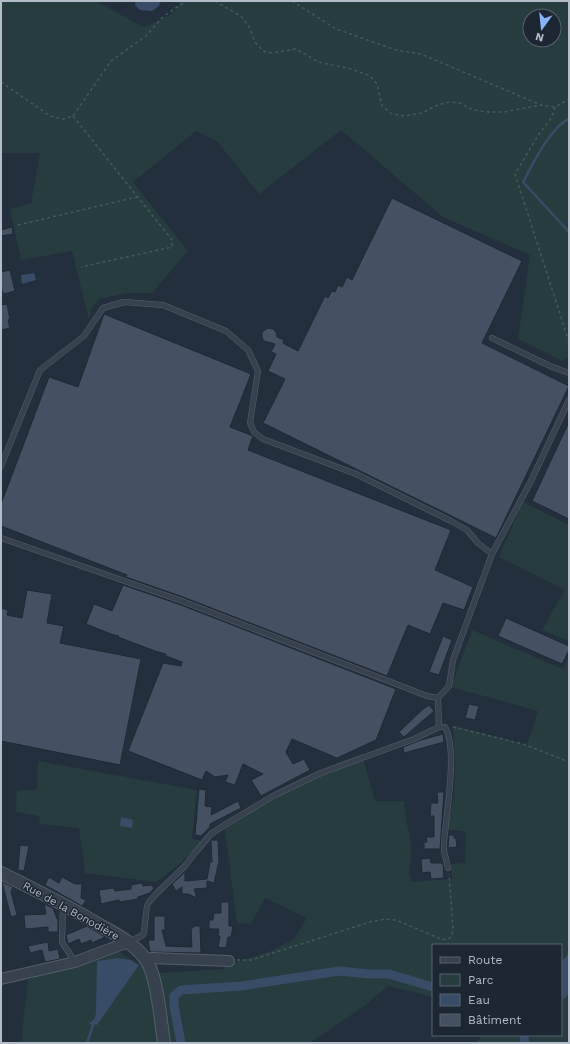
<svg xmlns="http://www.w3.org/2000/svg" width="570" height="1044" font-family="'Work Sans',sans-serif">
	<rect width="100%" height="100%" fill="#242f3e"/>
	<path fill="#263c3f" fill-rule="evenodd" d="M1 1H95L144 27 170 15 180 4 174 1H569V356L562 361 518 339 530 255 443 217 341 130 259 194 217 141 196 131 133 182 188 251 152 293H127L99 299 91 310 89 320 72 251 21 260 10 209 31 203 40 153H2L1 145ZM530 16H554V40H530Z
		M523 502 569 525V641L542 630 565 590 499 557Z
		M472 630 563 669 569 658V953L561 962V945H433V997L388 986 364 1006 310 1043H21L28 980 118 951 139 965 160 973 223 969 227 965 271 951 294 939 307 918 265 898 251 924 237 923 225 831 221 823C265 796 312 770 362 754L375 801H404L406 821 410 835 411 854 409 872 412 882 452 879 451 864 465 863 466 832 447 829 454 797 455 762 453 725 527 745 538 711 451 687Z
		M38 761 197 790 192 839 202 841 181 863 156 882 85 873 79 828 40 824 39 816 16 812 17 791 37 789Z
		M569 994V1043H476L482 1035H561V1002Z"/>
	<path fill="#394c67" d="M136 1H160L159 6 152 11 140 10 135 5Z
		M34 273 36 280 22 284 21 275Z
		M121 817 133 820 132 828 120 826Z
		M569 953V994L561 1002V962Z
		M118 958 131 960 139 965 97 1025 89 1024 95 1018 96 1012 97 961Z"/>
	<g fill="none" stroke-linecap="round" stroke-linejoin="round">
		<path stroke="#394c67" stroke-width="2.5" d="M569 118C565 122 560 124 557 128 542 144 533 164 523 182L569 232
			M87 1043 94 1022"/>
		<path stroke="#394c67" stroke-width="9" d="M524 1035 525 1043
			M181 1043 174 1006V996L181 990 241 986 339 971 369 974H389L433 987"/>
	</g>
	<path fill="#455162" stroke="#1f2835" d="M392 198 522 261 482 343 569 386 496 538 263 423 285 379 268 371 276 354 271 352 275 344 264 341 262 338V332L268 328 273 329 276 332 277 337 284 340 283 343 298 351 325 296 328 298 332 291 335 292 338 285 342 287 347 277 352 280Z
		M12 227 13 234 1 236V230Z
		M10 270 15 291 3 294 1 286V272Z
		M7 304 10 319 8 320 10 328 1 330V305Z
		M104 314 251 374 230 427 253 436 248 450 451 530 435 570 473 587 464 610 443 603 430 634 408 625 387 676 183 597 126 577 127 575 1 526V504L49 377 78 387Z
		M569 422V519L532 501Z
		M123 585 181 605 396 689 376 740 337 758 292 739 286 752 293 764 304 759 310 770 261 796 251 780 263 774 243 764 235 785 225 782 228 775 215 777 206 771 202 780 128 751 163 663 181 666 182 662 166 656V654L155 651 118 637 119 636 111 634 86 624 94 604 112 611Z
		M27 590 52 594 47 623 64 626 60 643 141 659 120 765 1 741V608L8 610 7 615 22 618Z
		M506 618 569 646V650L562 664 498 636Z
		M443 636 452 640 439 675 429 672Z
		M469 704 479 706 475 720 465 718Z
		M429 705 434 711 404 737 399 732 422 710Z
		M443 734 444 742 404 753 403 747 421 740Z
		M199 789 206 790 205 806 212 807 211 815 238 801 241 808 210 824V827L201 836 195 835Z
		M437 792H444L440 849H424V842H427L426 837H434V816H430L431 803H438Z
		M449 835H454V838H456L457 847 448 848Z
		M211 840H218L219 861 214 883 207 881V888L194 889 197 898 188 894H182V887L176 891 172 884 185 872V881L207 879 210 862H212Z
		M20 845 29 846 24 871 18 870Z
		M430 858 431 863H443L444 878 431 879 430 872 422 873 421 859Z
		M49 877 59 883 62 877 75 884H82L81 898 86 900 82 906 45 885Z
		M2 882 13 887 11 892 17 915 11 917Z
		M142 883 143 886 151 885 154 888 150 893 138 897V899L120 902 119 900 101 904 99 890 114 888 115 891 131 889V885Z
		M221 902H229V926H233L231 937H228L226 948 218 947 220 936H218L219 929H209V920H213L214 913H221Z
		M44 904 53 908 57 919H58V932H48V927L26 929 25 927 24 915 46 914Z
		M154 916H165V930H162L166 946 192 947 191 928H193V926H200L201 953 150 952 148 940H154Z
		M87 926 105 937 92 943 91 940 81 944 79 939 68 944 66 935Z
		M48 942 49 951 58 949 60 959 45 962 42 950 30 953 28 946Z"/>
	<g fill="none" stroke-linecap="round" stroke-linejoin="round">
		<defs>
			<path id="service" d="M492 338 550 366 569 373
				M1 466 40 370 84 336 103 308 124 302 163 305 226 331 248 350 258 371 250 423 254 432 263 439 356 474 451 521 467 530 478 543 492 554
				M1 538 182 601 427 696 438 698
				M439 727 438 698 449 686 453 660 492 554 530 483 569 400
				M63 905 62 942 75 962
				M129 942 143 935 144 932 147 906 149 902 156 894 185 866 194 854 211 834 223 826 273 796 321 773 414 739 439 727H445C458 749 446 815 444 843V851L448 868"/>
			<path id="minor" d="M146 960 152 958 229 961
				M1 979 75 962 128 942"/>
			<path id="tertiary" d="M1 873C36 890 70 907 103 927 118 935 136 945 146 960 157 975 161 1023 164 1043"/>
		</defs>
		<use href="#service" stroke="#565f6c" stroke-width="6"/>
		<use href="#minor" stroke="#565f6c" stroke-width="12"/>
		<use href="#tertiary" stroke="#565f6c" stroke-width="14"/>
		<path stroke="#44595c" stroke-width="1.5" stroke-dasharray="3 3" stroke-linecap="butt" d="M215 1 242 17 249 27 255 42 263 51 272 53 295 49 307 55 318 62 351 69 370 76 377 84 382 106 392 114 404 116 422 113 435 106 449 102 460 103 473 110 489 112H504L541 105
			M292 1 336 29 396 50 421 54 541 105 555 107 569 99
			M1 82 50 116 63 119 73 116 111 61 146 36 164 16 186 1
			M555 107 552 117 539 134 515 174 569 342
			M73 116 172 240V247L81 267
			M18 225 137 197
			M453 727 523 744 569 762
			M237 960H251L370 922 385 919 396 920 441 939 447 940 451 937 453 930 449 874"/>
		<use href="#service" stroke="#38414e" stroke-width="5"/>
		<use href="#minor" stroke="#38414e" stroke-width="10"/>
		<use href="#tertiary" stroke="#38414e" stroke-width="12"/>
	</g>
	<g text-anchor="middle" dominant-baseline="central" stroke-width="3" stroke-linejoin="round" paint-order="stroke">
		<g font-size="11" fill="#b4bcc9" stroke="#1d2633">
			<text transform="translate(71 911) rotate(29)">Rue de la Bonodière</text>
		</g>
	</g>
	<rect width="570" height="1044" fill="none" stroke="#b4bcc9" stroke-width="4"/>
	<rect x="432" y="944" width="130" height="92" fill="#1d2633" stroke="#59626f"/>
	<rect x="440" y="957" width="20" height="6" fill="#38414e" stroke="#59626f"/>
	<text x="468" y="964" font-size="12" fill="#b4bcc9">Route</text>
	<rect x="440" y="974" width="20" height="12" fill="#263c3f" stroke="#59626f"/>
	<text x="468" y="984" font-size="12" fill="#b4bcc9">Parc</text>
	<rect x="440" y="994" width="20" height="12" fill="#394c67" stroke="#59626f"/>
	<text x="468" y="1004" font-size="12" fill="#b4bcc9">Eau</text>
	<rect x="440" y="1014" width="20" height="12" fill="#455162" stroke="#59626f"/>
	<text x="468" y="1024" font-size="12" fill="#b4bcc9">Bâtiment</text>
	<g transform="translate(542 28) rotate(195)"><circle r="19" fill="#1d2633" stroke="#59626f"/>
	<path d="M0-3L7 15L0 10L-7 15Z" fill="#8ab4f8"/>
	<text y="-6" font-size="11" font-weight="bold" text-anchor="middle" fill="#b4bcc9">N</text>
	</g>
</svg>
